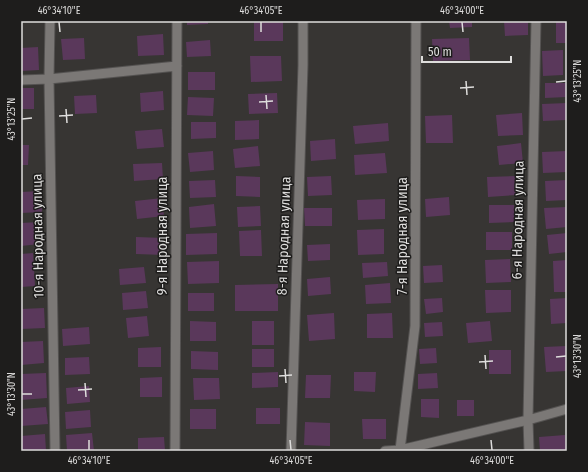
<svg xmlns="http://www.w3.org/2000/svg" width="588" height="472" font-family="'Fira Sans Condensed',sans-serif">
	<rect width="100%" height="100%" fill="#373533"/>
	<path fill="#5a385b" d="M187 21H208V24L187 25Z
		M254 21H283V41H254Z
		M449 21H472V27L450 28Z
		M504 21H528V35L505 36Z
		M556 21H567V43H556Z
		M163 34 164 55 138 56 137 36Z
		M84 38 85 59 63 60 61 39Z
		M469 38 470 60 433 61 432 39Z
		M210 40 211 56 187 57 186 42Z
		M38 47 39 70 21 71V48Z
		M563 50V75L543 76 542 51Z
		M250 56H281L282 81 251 82Z
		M188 72H215V90H188Z
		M545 83H567V97L545 98Z
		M21 88H34V109H21Z
		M163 91 164 110 141 112 140 93Z
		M277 93 278 113 249 114 248 94Z
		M96 95 97 113 75 114 74 96Z
		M188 97 214 98 213 116 187 115Z
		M567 103V120L543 121 542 104Z
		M522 113 523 135 498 136 496 115Z
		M452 115 453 143H426L425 116Z
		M259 120V139L235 140V121Z
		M191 122H216V138L191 139Z
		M388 123 389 141 355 144 353 126Z
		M162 129 164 147 137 149 135 131Z
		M335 139 336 159 311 161 310 141Z
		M521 143 523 163 499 165 497 146Z
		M21 145H29L28 165H21Z
		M258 146 260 166 235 168 233 149Z
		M213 151 214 170 190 172 188 153Z
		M567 151V172L543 173 542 152Z
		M385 153 387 173 355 175 354 155Z
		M162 163 163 179 134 181 133 164Z
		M236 176 260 177V197L236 196Z
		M331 176 332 195 308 196 307 177Z
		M515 176 516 195 488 197 487 177Z
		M215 180 216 197 190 198 189 181Z
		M567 180V200L546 201 545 181Z
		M41 191 42 212 21 213V192Z
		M449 197 450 215 426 217 425 199Z
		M162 198 164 216 137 219 135 201Z
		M385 199V219L358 220 357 200Z
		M214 204 216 226 190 228 189 207Z
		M489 205H514V222L489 223Z
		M260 206 261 226 238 227 237 207Z
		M567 207V227L546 229 544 208Z
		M304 208H332V226H305Z
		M39 222 40 244 21 246V223Z
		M384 229V254L358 255 357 230Z
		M261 230 262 256H240L239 231Z
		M486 232H512V250H486Z
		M217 233V254L186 255V234Z
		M567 233V252L549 254 547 235Z
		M136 237 164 238V255L136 254Z
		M330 244V260L308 261 307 245Z
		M33 253 35 286 21 287V254Z
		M510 259 511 282 486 283 485 260Z
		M567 260V292H554L553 261Z
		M219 261V283L188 284 187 262Z
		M387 262 388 276 363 278 362 263Z
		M442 265 443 282 424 283 423 266Z
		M144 267 146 283 120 285 119 269Z
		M330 277 331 294 308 296 307 279Z
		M390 283 391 303 366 304 365 285Z
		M278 284V311H235V285Z
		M485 290H511V312L486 313Z
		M146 291 148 308 123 310 122 293Z
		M188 293H214V311H188Z
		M442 298 443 312 426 314 424 299Z
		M567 298V323L551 324 550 299Z
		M44 308 45 328 21 329V309Z
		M334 313 335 339 309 341 307 315Z
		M392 313 393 338H367V314Z
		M147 316 149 336 128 338 126 318Z
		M190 321 216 322V341H190Z
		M252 321H274V345H252Z
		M490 321 492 341 468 343 466 323Z
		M442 322 443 336 425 337 424 323Z
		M89 327 90 344 63 346 62 329Z
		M43 341 44 363 21 365V342Z
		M566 346 567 371 546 372 544 347Z
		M161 347V367H138V348Z
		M436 348 437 363 420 364 419 349Z
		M252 349H274V367H252Z
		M489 350H511V374H489Z
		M191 351 218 352V370L191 369Z
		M89 357 90 374 65 375V358Z
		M278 372V387L252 388V373Z
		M354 372H376L375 392 354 391Z
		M46 373 47 398 21 400V374Z
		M437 373 438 388 418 389V374Z
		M306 375H331L330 398H305Z
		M162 377V397H140V378Z
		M193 378H219L220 399 194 400Z
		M89 386 90 402 67 404 66 388Z
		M421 399H439V418L421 417Z
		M457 400H474V416H457Z
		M46 407 48 424 21 426V409Z
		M256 408H280V424H256Z
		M190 409H216V429H190Z
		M90 410 91 427 66 429 65 412Z
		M362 419H386V439H363Z
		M305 422 330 423V446L304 445Z
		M92 433 94 451H67L66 435Z
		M45 434 46 451H21V436Z
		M565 435 566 451H540L539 437Z
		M164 437 165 451H138V438Z"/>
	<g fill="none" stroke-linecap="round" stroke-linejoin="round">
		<defs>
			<path id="minor" d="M50 21 49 79 55 451
				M21 80 49 79 177 66
				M175 451 177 21
				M291 451 303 65V21
				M385 451 400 450 528 420 567 409
				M401 451 400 450 415 326 416 21
				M529 451 528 420 536 21"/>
		</defs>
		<use href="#minor" stroke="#545251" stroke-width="11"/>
		<use href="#minor" stroke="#7b7876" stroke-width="9"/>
	</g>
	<path fill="none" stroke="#dedddc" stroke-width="1.5" d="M59 22 60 32M261 22V32M462 22 463 32M466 81 467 95M556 82 566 81M460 88 474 87M266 95 267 109M259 102 273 101M66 109 67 123M59 116 73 115M22 119 32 118M485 355 486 369M556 357 566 356M479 362 493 361M285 369 286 383M279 376 292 375M85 383 86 397M78 390 92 389M22 394H32M89 440V450M290 440 291 450M491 440 492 450"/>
	<g text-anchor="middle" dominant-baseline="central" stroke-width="3" stroke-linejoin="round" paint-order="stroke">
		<g font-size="14" fill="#dedddc" stroke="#1e1d1c">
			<text transform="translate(518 220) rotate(-89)">6-я Народная улица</text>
			<text transform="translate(38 236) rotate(-91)">10-я Народная улица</text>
			<text transform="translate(162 236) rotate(-90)">9-я Народная улица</text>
			<text transform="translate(284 236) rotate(-88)">8-я Народная улица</text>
			<text transform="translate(402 236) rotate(-90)">7-я Народная улица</text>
		</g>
	</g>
	<rect width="588" height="472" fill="none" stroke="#1e1d1c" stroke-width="44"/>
	<path d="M422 56v6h89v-6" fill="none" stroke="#dedddc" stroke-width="2"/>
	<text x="428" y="56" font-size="12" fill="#dedddc" stroke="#1e1d1c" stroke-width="3" paint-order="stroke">50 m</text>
	<rect x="22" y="22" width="544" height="428" fill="none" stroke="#dedddc" stroke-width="1.5"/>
	<g font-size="10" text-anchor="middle" fill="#dedddc">
		<text x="59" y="14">46°34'10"E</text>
		<text x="261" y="14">46°34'05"E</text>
		<text x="462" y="14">46°34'00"E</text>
		<text transform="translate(577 81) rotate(-90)" y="4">43°13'25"N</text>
		<text transform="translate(11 119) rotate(-90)" y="4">43°13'25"N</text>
		<text transform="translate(577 356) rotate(-90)" y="4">43°13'30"N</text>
		<text transform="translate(11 394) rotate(-90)" y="4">43°13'30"N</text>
		<text x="89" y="464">46°34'10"E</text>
		<text x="291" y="464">46°34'05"E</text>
		<text x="492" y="464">46°34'00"E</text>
	</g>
</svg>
